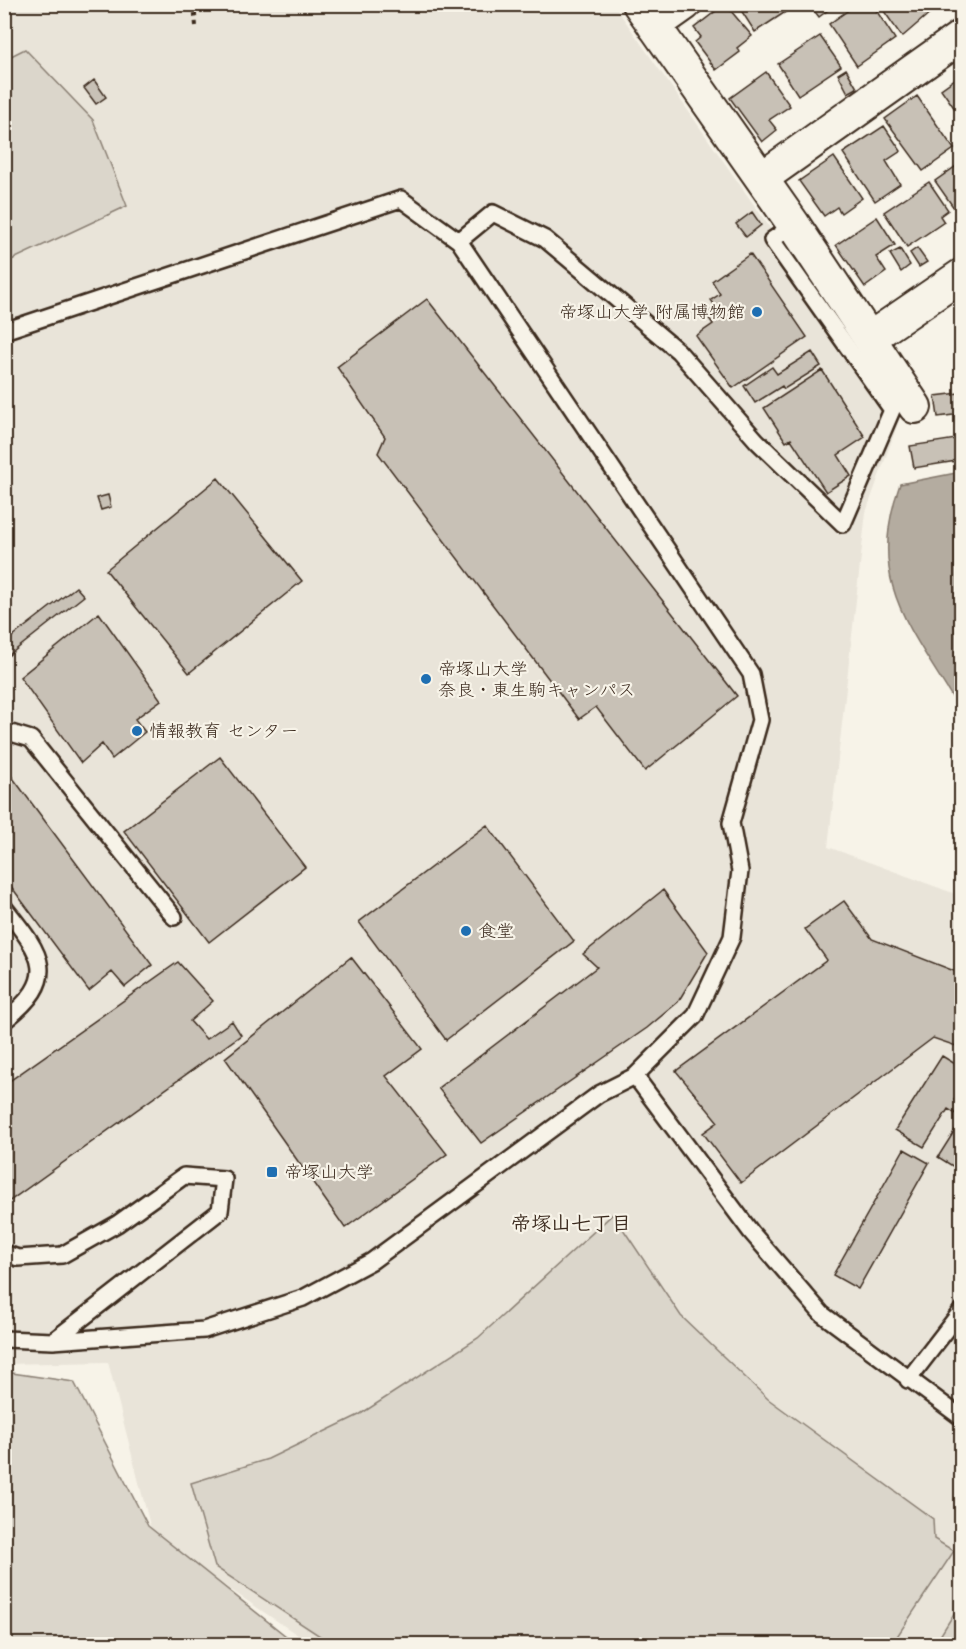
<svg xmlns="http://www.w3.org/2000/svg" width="966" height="1649" font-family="'Comic Neue','Klee One',sans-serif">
	<rect width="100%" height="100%" fill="#f7f3e8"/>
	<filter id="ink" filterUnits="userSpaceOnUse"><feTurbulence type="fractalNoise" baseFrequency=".0167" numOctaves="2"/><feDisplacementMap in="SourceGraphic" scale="12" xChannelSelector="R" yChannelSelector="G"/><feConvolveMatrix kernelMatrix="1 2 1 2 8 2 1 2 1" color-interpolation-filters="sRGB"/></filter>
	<g filter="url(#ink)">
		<path fill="#e9e4d9" d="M4 5H614L901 415 866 512 828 847 961 896V1644H311L153 1537 108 1362 5 1364Z"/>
		<path fill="#dbd6cb" stroke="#8b8074" stroke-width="1.5" d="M25 49 93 120 127 206 5 263V59Z
			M613 1214 681 1316 768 1399 933 1519 934 1539 954 1551 892 1644H332L215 1567 191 1483 268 1459 359 1415 478 1338Z
			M5 1372 74 1382 148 1526 296 1644H5Z
			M955 1612H961V1644H935Z"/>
		<path fill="#b4aca0" stroke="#84786c" stroke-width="1.5" d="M961 472H962L961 708 954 700C907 623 866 578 900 484Z"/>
		<path fill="#c8c1b6" stroke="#3b2a1e" stroke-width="1.5" d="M725 4 752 36 737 48 740 52 716 70 695 42 701 37 694 28Z
			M737 4H782L787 11 755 32Z
			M809 4H836L819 17Z
			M857 4H872L895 39 857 66 829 24Z
			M879 4H925L931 12 902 37Z
			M950 4H962V10L956 14Z
			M820 36 841 66 798 95 778 64Z
			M846 69 857 88 848 93 838 74Z
			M766 72 790 106 769 120 777 130 762 142 730 98Z
			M962 74V119L941 89Z
			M94 80 106 97 96 104 84 88Z
			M917 96 954 149 923 171 885 119Z
			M884 126 901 151 886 161 900 184 875 201 843 153Z
			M834 157 862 198 841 213 837 207 824 216 799 181Z
			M962 162V218H961L935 181Z
			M929 182 948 210 940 216 944 222 907 247 884 212Z
			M752 212 761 225 746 237 736 224Z
			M877 217 895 245 876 257 886 272 865 287 836 245Z
			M917 248 927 262 919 267 910 253Z
			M900 249 910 265 901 272 890 254Z
			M750 254 807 337 733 388 696 336 713 324 706 314 716 307 711 300 720 294 712 281Z
			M427 299 737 696 645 771 596 707 579 719 378 453 385 437 337 367Z
			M812 352 821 366 784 389 782 386 755 403 744 386 772 367 777 374Z
			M822 370 865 437 838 455 851 476 826 492 791 439 786 442 764 408Z
			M959 393 961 414 938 417 935 396Z
			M962 438V460L914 468 910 446Z
			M218 478 302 581 189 673 106 570Z
			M108 495 111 507 101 510 97 498Z
			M76 587 84 596 4 659V643Z
			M99 613 161 700 135 719 145 732 112 759 102 744 81 763 20 677Z
			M220 757 305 867 209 942 124 831Z
			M4 766 152 965 125 987 112 972 89 991 4 877Z
			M487 825 574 941 446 1040 359 922Z
			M663 890 708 952 678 1002 647 1028 481 1143 438 1088 597 967 583 954Z
			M844 901 872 939 962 974V1048L933 1038 741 1183 703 1133 718 1122 676 1071 827 960 805 929Z
			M351 957 422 1049 386 1076 447 1154 345 1228 225 1058Z
			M178 962 213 1001 190 1021 206 1039 232 1021 241 1035 4 1205V1085Z
			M942 1056 962 1068V1087L954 1100 962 1105V1112L959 1116 948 1109 924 1147 895 1130Z
			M962 1119V1172L938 1157Z
			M904 1149 929 1163 858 1289 833 1275Z"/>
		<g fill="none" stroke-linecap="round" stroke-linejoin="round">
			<defs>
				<path id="lane" d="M459 241 493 213 545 239 678 351 757 441 843 524 892 410 772 240 794 225
					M4 331 401 199 459 241 751 674 760 720 731 823 740 871 732 937 695 1016 635 1076 599 1094 372 1261 303 1298 204 1330 53 1341 4 1339
					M4 735 8 732 31 739 174 917
					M4 907C42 955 61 977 4 1021
					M635 1076 751 1232 822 1314 962 1418
					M4 1253 18 1258 62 1255 117 1224 184 1176 224 1179 220 1211 53 1341
					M908 1380 962 1310"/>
				<path id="street" d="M639 4 794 225 915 407
					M654 26 685 4
					M762 178 962 36
					M870 338 962 275"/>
			</defs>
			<use href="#lane" stroke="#3b2a1e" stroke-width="20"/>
			<use href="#street" stroke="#3b2a1e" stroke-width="36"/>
			<path stroke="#3b2a1e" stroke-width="4" stroke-dasharray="4.5 4.5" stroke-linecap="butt" d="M194 4 196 26"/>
			<use href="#lane" stroke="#f7f3e8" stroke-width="15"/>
			<use href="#street" stroke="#f7f3e8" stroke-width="32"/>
		</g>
	</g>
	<g fill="#1f6fb2" stroke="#f7f3e8" stroke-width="2">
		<circle cx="757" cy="312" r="6"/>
		<circle cx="426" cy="679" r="6"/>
		<circle cx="137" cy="731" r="6"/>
		<circle cx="466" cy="931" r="6"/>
		<rect x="266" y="1166" width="12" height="12" rx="3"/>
	</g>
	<g text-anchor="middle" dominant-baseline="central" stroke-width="4.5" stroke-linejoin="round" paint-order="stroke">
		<g font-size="18" fill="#3b2a1e" stroke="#f7f3e8" text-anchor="start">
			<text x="745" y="312" text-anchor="end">帝塚山大学 附属博物館</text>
			<text x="438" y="669">帝塚山大学<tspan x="438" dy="21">奈良・東生駒キャンパス</tspan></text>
			<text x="149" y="731">情報教育 センター</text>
			<text x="478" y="931">食堂</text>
			<text x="284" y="1172">帝塚山大学</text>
		</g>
		<g font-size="20" font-weight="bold" fill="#3b2a1e" stroke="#f7f3e8">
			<text x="571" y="1223">帝塚山七丁目</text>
		</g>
	</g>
	<rect width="966" height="1649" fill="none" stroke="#f7f3e8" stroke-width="24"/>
	<rect x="12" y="12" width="942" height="1625" fill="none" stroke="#3b2a1e" stroke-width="2" filter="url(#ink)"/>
</svg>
